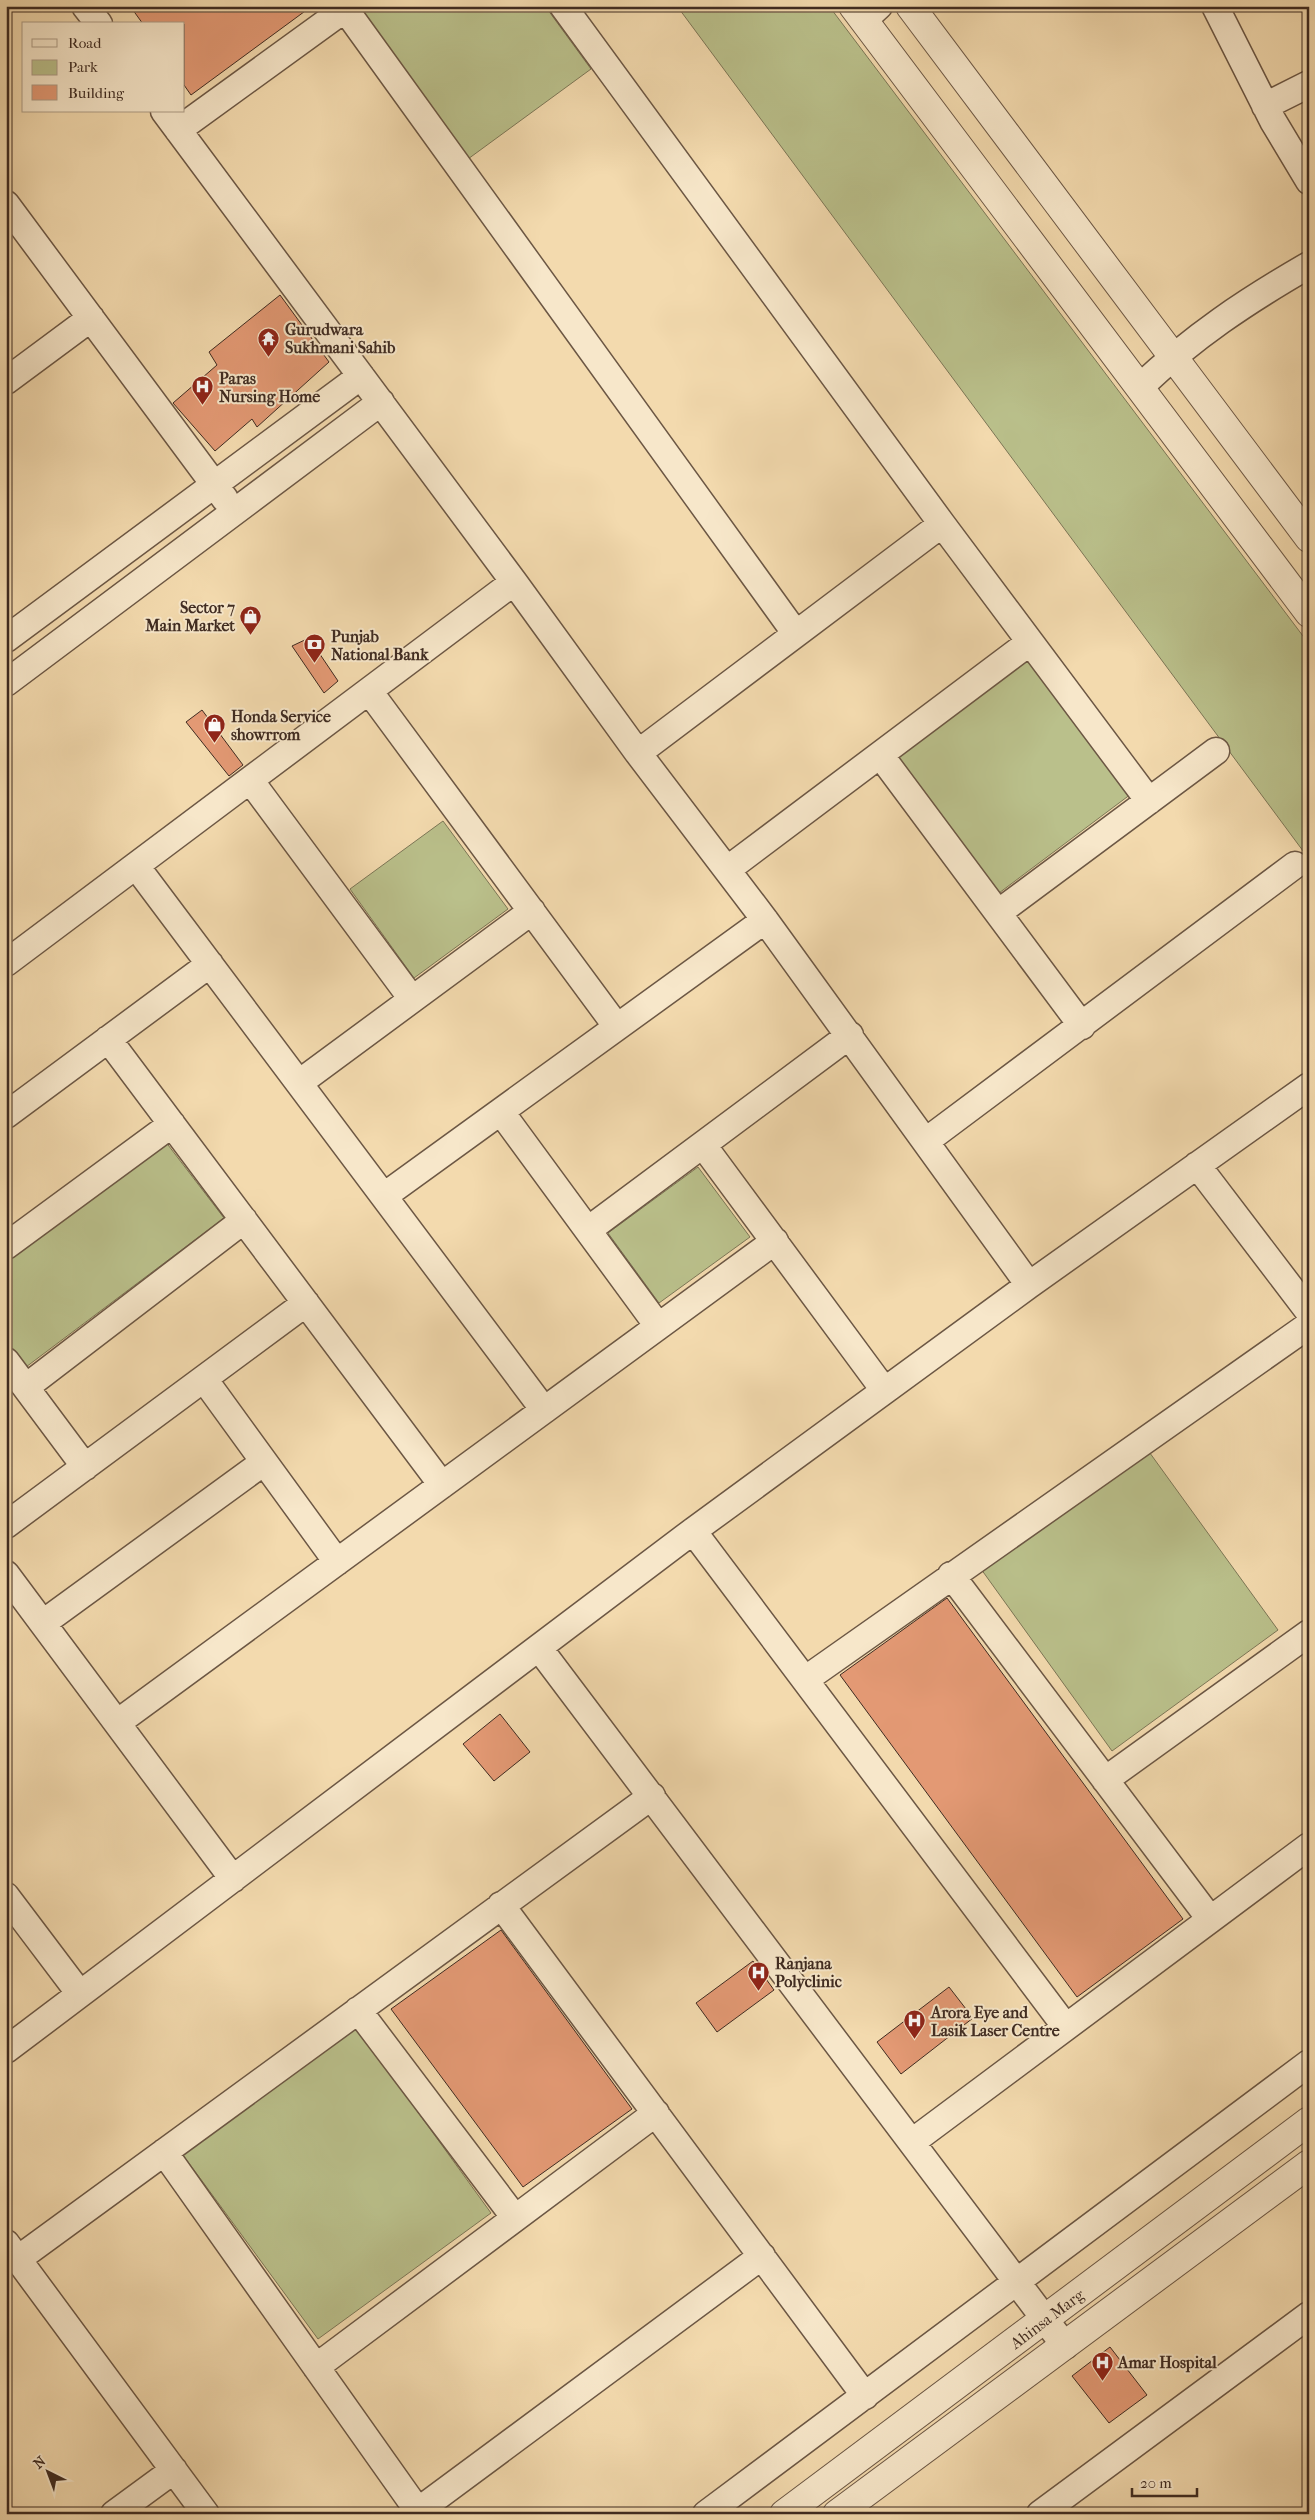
<svg xmlns="http://www.w3.org/2000/svg" width="1315" height="2520" font-family="'IM FELL French Canon',serif">
	<rect width="100%" height="100%" fill="#f3daae"/>
	<filter id="stains"><feTurbulence type="fractalNoise" baseFrequency=".004" numOctaves="4"/><feColorMatrix values="0 0 0 0 .2 0 0 0 0 .09 0 0 0 0 .02 0 0 0 .5 -.17"/></filter>
	<radialGradient id="worn" r=".72"><stop offset=".6" stop-color="#630" stop-opacity="0"/><stop offset="1" stop-color="#630" stop-opacity=".3"/></radialGradient>
	<path fill="#bac08b" stroke="#7c7656" d="M369 6H545L591 69 468 159 361 12Z
		M677 6H829L1309 644V859Z
		M1033 654 1135 791 999 893 897 755Z
		M443 821 508 909 414 978 350 889Z
		M165 1141 224 1218 26 1367 6 1341V1261Z
		M698 1167 750 1237 659 1303 608 1233Z
		M1147 1449 1278 1630 1112 1751 981 1569Z
		M357 2028 491 2213 318 2339 183 2155Z"/>
	<path fill="#e39974" stroke="#3f2b21" d="M130 6H312L191 95 184 85V24H143Z
		M280 295 329 362 257 427 252 419 215 451 173 403 217 365 209 352Z
		M309 638 338 681 324 693 292 646Z
		M202 710 243 765 229 776 186 722Z
		M947 1598 1183 1919 1077 1997 840 1675Z
		M500 1714 530 1752 494 1781 463 1744Z
		M501 1930 632 2109 523 2187 391 2009Z
		M753 1961 774 1990 717 2032 696 2003Z
		M949 1987 973 2018 901 2074 877 2042Z
		M1110 2347 1147 2395 1109 2423 1072 2376Z"/>
	<g fill="none" stroke-linecap="round" stroke-linejoin="round">
		<defs>
			<path id="minor" d="M85 6 99 24
				M563 6 942 524 1149 801
				M1215 6 1273 121 1309 181
				M345 9 796 634
				M864 20 879 6
				M1265 106 1309 84
				M164 111 514 582 638 753 765 920 1029 1285
				M178 130 349 6
				M6 204 225 499
				M6 381 91 318
				M1140 387C1194 336 1245 302 1309 265
				M6 639 361 376
				M6 683 381 402
				M369 691 617 1027
				M638 753 942 524
				M881 756 1082 1026
				M250 780 412 999
				M136 866 544 1410
				M728 869 1030 642
				M998 913 1216 751
				M6 963 514 582
				M108 1039 442 1485
				M299 1083 532 911
				M501 1112 658 1326
				M6 1115 210 964
				M926 1141 1295 865
				M703 1145 884 1390
				M1197 1165 1309 1312
				M384 1196 765 920
				M588 1230 850 1035
				M6 1246 172 1124
				M6 1361 85 1467
				M204 1379 337 1562
				M26 1387 244 1220
				M6 1525 306 1303
				M693 1531 1065 2026
				M6 1574 233 1879
				M951 1575 1210 1919
				M43 1623 264 1462
				M539 1648 1065 2346
				M806 1679 1309 1325
				M117 1723 775 1241
				M1105 1780 1309 1633
				M6 1896 80 1994
				M501 1905 865 2396
				M358 2010 515 2218
				M6 2050 693 1531 1029 1285 1309 1086
				M912 2142 1309 1846
				M164 2152 418 2511
				M6 2243 206 2514
				M18 2259 652 1796
				M316 2367 656 2113
				M114 2514 174 2470
				M414 2514 762 2256
				M706 2514 1309 2063
				M1040 2514 1309 2315"/>
			<path id="tertiary" d="M853 6 1309 613
				M910 6 1309 538
				M784 2514 1309 2121
				M837 2514 1309 2164"/>
		</defs>
		<use href="#minor" stroke="#6c5744" stroke-width="29"/>
		<use href="#tertiary" stroke="#6c5744" stroke-width="30"/>
		<use href="#minor" stroke="#f7e7ca" stroke-width="26"/>
		<use href="#tertiary" stroke="#f7e7ca" stroke-width="28"/>
	</g>
	<defs>
		<symbol id="temple-pin" viewBox="-11 -11 22 30"><path d="M0 17L-7.5 6A9.5 9.5 0 1 1 7.5 6Z" fill="#8f2418" stroke="#f7e7ca"/><path d="M0-6L5-2H3V0L6.5 2.5H4V6H1.5V3h-3V6H-4V2.5H-6.5L-3 0V-2H-5Z" fill="#fff"/></symbol>
		<symbol id="hospital-pin" viewBox="-11 -11 22 30"><path d="M0 17L-7.5 6A9.5 9.5 0 1 1 7.5 6Z" fill="#8f2418" stroke="#f7e7ca"/><path d="M-5-5h3v3.5h4V-5h3V5h-3V1.5h-4V5h-3Z" fill="#fff"/></symbol>
		<symbol id="shop-pin" viewBox="-11 -11 22 30"><path d="M0 17L-7.5 6A9.5 9.5 0 1 1 7.5 6Z" fill="#8f2418" stroke="#f7e7ca"/><path d="M-5-2.5h2.3a2.7 3.5 0 0 1 5.4 0H5L5.5 6h-11ZM-1.5-2.5h3a1.5 2.3 0 0 0-3 0Z" fill="#fff"/></symbol>
		<symbol id="bank-pin" viewBox="-11 -11 22 30"><path d="M0 17L-7.5 6A9.5 9.5 0 1 1 7.5 6Z" fill="#8f2418" stroke="#f7e7ca"/><path d="M-6-4H6V4H-6ZM0-2.3a2.3 2.3 0 1 0 0 4.6a2.3 2.3 0 1 0 0-4.6Z" fill="#fff"/></symbol>
	</defs>
	<g fill-rule="evenodd">
		<use href="#temple-pin" x="256" y="326" width="25" height="34"/>
		<use href="#hospital-pin" x="190" y="374" width="25" height="34"/>
		<use href="#shop-pin" x="238" y="604" width="25" height="34"/>
		<use href="#bank-pin" x="302" y="632" width="25" height="34"/>
		<use href="#shop-pin" x="202" y="712" width="25" height="34"/>
		<use href="#hospital-pin" x="746" y="1960" width="25" height="34"/>
		<use href="#hospital-pin" x="902" y="2008" width="25" height="34"/>
		<use href="#hospital-pin" x="1090" y="2350" width="25" height="34"/>
	</g>
	<g text-anchor="middle" dominant-baseline="central" stroke-width="4" stroke-linejoin="round" paint-order="stroke">
		<g font-size="16" font-weight="bold" fill="#3f2b21" stroke="#f7e7ca" text-anchor="start">
			<text x="285" y="329">Gurudwara<tspan x="285" dy="18">Sukhmani Sahib</tspan></text>
			<text x="219" y="378">Paras<tspan x="219" dy="18">Nursing Home</tspan></text>
			<text x="235" y="607" text-anchor="end">Sector 7<tspan x="235" dy="18">Main Market</tspan></text>
			<text x="331" y="636">Punjab<tspan x="331" dy="18">National Bank</tspan></text>
			<text x="231" y="716">Honda Service<tspan x="231" dy="18">showrrom</tspan></text>
			<text x="775" y="1963">Ranjana<tspan x="775" dy="18">Polyclinic</tspan></text>
			<text x="931" y="2012">Arora Eye and<tspan x="931" dy="18">Lasik Laser Centre</tspan></text>
			<text x="1118" y="2362">Amar Hospital</text>
		</g>
		<g font-size="16" fill="#3f2b21" stroke="#f7e7ca">
			<text transform="translate(1047 2319) rotate(-37)">Ahinsa Marg</text>
		</g>
	</g>
	<rect width="1315" height="2520" fill="none" stroke="#f3daae" stroke-width="25"/>
	<rect x="8" y="8" width="1300" height="2505" fill="none" stroke="#3f2b21" stroke-width="2.5"/>
	<rect x="12" y="12" width="1290" height="2495" fill="none" stroke="#3f2b21"/>
	<rect x="22" y="22" width="162" height="90" fill="#f7e7ca" stroke="#ad9c86"/>
	<rect x="32" y="39" width="25" height="8" fill="#f7e7ca" stroke="#ad9c86"/>
	<text x="68" y="48" font-size="15" fill="#3f2b21">Road</text>
	<rect x="32" y="60" width="25" height="15" fill="#bac08b" stroke="#ad9c86"/>
	<text x="68" y="72" font-size="15" fill="#3f2b21">Park</text>
	<rect x="32" y="85" width="25" height="15" fill="#e39974" stroke="#ad9c86"/>
	<text x="68" y="98" font-size="15" fill="#3f2b21">Building</text>
	<g transform="translate(48 2472) rotate(318)" stroke="#f7e7ca" stroke-width="4" paint-order="stroke">
	<path d="M0-4L9 19L0 12L-9 19Z" fill="#3f2b21"/>
	<text y="-8" font-size="14" font-weight="bold" text-anchor="middle" fill="#3f2b21">N</text>
	</g>
	<path d="M1132 2488v8h65v-8" fill="none" stroke="#3f2b21" stroke-width="2.5"/>
	<text x="1140" y="2488" font-size="15" fill="#3f2b21" stroke="#f7e7ca" stroke-width="4" paint-order="stroke">20 m</text>
	<rect width="100%" height="100%" filter="url(#stains)"/>
	<rect width="100%" height="100%" fill="url(#worn)"/>
</svg>
